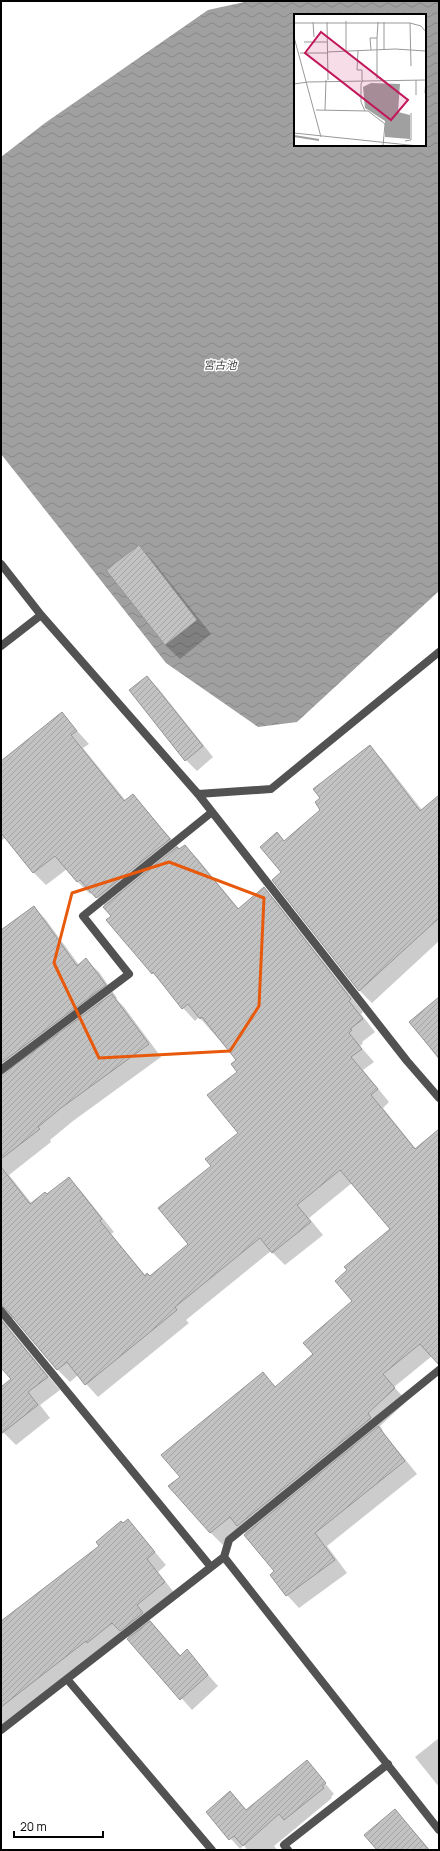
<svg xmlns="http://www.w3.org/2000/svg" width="440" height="1851" font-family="Manrope,'Noto Sans JP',sans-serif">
	<defs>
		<pattern id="water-waves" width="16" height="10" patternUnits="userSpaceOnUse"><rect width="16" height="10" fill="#a0a0a0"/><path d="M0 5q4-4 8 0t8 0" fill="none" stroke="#888"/></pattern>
		<pattern id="building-hatch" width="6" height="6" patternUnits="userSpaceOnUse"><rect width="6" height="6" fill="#c2c2c2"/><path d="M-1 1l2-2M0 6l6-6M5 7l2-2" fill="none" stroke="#a5a5a5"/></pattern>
	</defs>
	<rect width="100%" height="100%" fill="#fff"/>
	<path fill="url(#water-waves)" fill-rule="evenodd" d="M249 1H439V591L297 722 258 727 166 663 1 454V157L45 123 208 10ZM295 15H425V145H295Z"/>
	<path fill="#0003" d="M139 546 153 561 211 634 180 659 165 645Z
		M147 677 158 688 213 757 197 771 186 760 130 690Z
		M62 714 89 744 83 748 126 801 133 795 180 849 185 846 197 858 239 909 264 888 276 901 363 1012 361 1014 375 1032 362 1042 363 1043 360 1046 374 1062 363 1070 389 1102 383 1108 416 1149 439 1131V1364L432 1356 394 1387 407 1401 380 1426 383 1431H382L417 1474 327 1546 347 1573 299 1608 287 1595 275 1571 242 1529 223 1545 210 1532 181 1477 263 1373 276 1387 314 1354 353 1302 391 1230 352 1183 309 1218 323 1235 285 1265 271 1251 186 1320 189 1323 98 1397 78 1375 70 1382 57 1369 15 1318 10 1319 8 1322 9 1328 60 1390 40 1405 50 1418 16 1445 1 1430V1388L12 1379 1 1366V931L34 907 46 920 79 965 86 960 99 972 117 998 116 999 124 1007 161 1057 73 1121 50 1140 51 1142 9 1175 32 1204 47 1196 69 1178 81 1191 114 1232 111 1234 146 1276 150 1278 190 1244 212 1166 239 1133 237 1060 199 1017 195 1021 183 1008 108 921 113 916 105 906 92 892 90 894 78 882 84 877 67 869 46 885 34 873 6 837 1 841V761Z
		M370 747 382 759 422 810 439 796V941L372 1003 360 991 274 880 283 872 277 834 285 842 322 810Z
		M439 999V1060L410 1022Z
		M128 1520 166 1565 158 1572 176 1595 148 1618 181 1656 187 1651 218 1686 192 1710 125 1634 1 1728V1623L100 1546Z
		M439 1738V1787L415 1757Z
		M307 1762 334 1794 331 1797 332 1798 274 1846 277 1850H247L244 1845 240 1849 207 1812 230 1792 247 1811Z
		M395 1811 405 1821 430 1850H378Z"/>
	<path fill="url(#building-hatch)" stroke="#969696" d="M139 545 197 620 165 645 106 570Z
		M147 676 203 746 185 761 129 690Z
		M62 712 77 731 71 735 124 801 133 794 170 839 96 898 80 880 77 882 55 856 33 873 1 833V761Z
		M370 745 420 811 439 795V918L359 991 272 880 281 872 260 847 277 832 284 841 320 810 315 802 320 798 313 789Z
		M185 845 238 909 264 887 351 999 349 1001 363 1019 350 1029 352 1030 349 1033 362 1049 351 1057 378 1089 371 1095 415 1149 439 1129V1365L420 1344 383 1374 395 1388 368 1413 371 1418 237 1526 230 1517 210 1533 168 1486 180 1477 161 1455 263 1372 275 1387 313 1354 303 1343 352 1301 335 1281 347 1270 344 1267 390 1229 340 1170 297 1205 311 1222 272 1253 260 1238 175 1307 177 1310 85 1385 67 1362 57 1370 5 1308 1 1306V1167L30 1204 45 1192 47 1194 69 1177 102 1219 100 1221 145 1276 147 1273 150 1276 188 1244 158 1208 211 1166 205 1159 238 1133 207 1095 237 1072 231 1064 236 1060 202 1017 200 1019 188 1004 182 1009 153 972 152 974 106 920 111 916 103 907 177 847 179 849Z
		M34 906 77 966 86 958 106 985 1 1063V930Z
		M112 994 149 1044 61 1108 38 1127 40 1129 1 1159V1075Z
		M439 997V1058L409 1022Z
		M1 1320 48 1377 28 1392 38 1405 1 1434V1387L11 1379 1 1368Z
		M378 1426 405 1461 315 1533 335 1560 286 1596 270 1575 274 1571 244 1535Z
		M128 1519 155 1552 147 1559 165 1582 137 1605 143 1613 120 1631 112 1623 87 1643 86 1641 1 1707V1621L99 1546 96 1542 121 1521 123 1523Z
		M150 1621 180 1656 187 1649 208 1675 180 1700 127 1639Z
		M307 1760 326 1783 322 1786 324 1788 284 1820 279 1814 243 1846 234 1836 229 1840 206 1812 230 1791 246 1810Z
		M395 1809 429 1850H377L364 1835Z"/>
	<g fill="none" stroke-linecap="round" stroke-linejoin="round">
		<path stroke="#525252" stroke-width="8" d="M1 564 41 615 198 794 407 1061 439 1098
			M1 646 41 615
			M198 794 271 789 439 652
			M1 1070 129 974 83 916 212 812
			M1 1311 211 1567
			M224 1557 439 1830
			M67 1679 212 1850
			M1 1730 224 1557 229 1540 439 1370
			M288 1850 284 1845 388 1764"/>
	</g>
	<path fill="none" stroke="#e8590c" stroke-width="3" stroke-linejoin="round" d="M169 862 264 898 259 1006 230 1051 99 1058 54 963 72 893Z"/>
	<g text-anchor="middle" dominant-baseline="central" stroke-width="3" stroke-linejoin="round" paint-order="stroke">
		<g font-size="11" font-style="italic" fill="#414141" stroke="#fff">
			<text x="220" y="364">宮古池</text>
		</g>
	</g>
	<g transform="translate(294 14)">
		<rect width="132" height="132" fill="#fff"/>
		<path d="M77 69 106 70 104 98 116 101V125L91 123V107L71 94 69 73Z" fill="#a0a0a0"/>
		<path fill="none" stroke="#a0a0a0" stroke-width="2" d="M0 122 25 126"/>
		<path fill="none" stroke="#999" stroke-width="1" d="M52 7V38M19 8 20 23M33 8 34 66M0 9H116L127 12 132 18M116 9 117 52M0 23 27 123M83 24 84 8M10 28H33M90 35V8M77 36 76 24H83V65M64 37 63 56H68V66M33 38 101 35 132 37M6 39H33M69 66 67 70V88L71 97M122 66V81M14 68 132 66M0 70 14 68M131 79 132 66M22 96 74 97 91 110 89 132M31 96 32 66M0 119 124 132M111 127 117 126V99"/>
		<path fill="#c2185b" fill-opacity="0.15" stroke="#c2185b" stroke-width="2" d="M27 18 114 86 97 106 11 39Z"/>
		<rect width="132" height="132" fill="none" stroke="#000" stroke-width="2"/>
	</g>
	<rect width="440" height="1851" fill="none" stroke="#000000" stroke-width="4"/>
	<path d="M14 1831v6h89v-6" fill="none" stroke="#000000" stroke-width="2"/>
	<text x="20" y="1831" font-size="12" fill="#000000" stroke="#ffffff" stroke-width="3" paint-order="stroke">20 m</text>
</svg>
